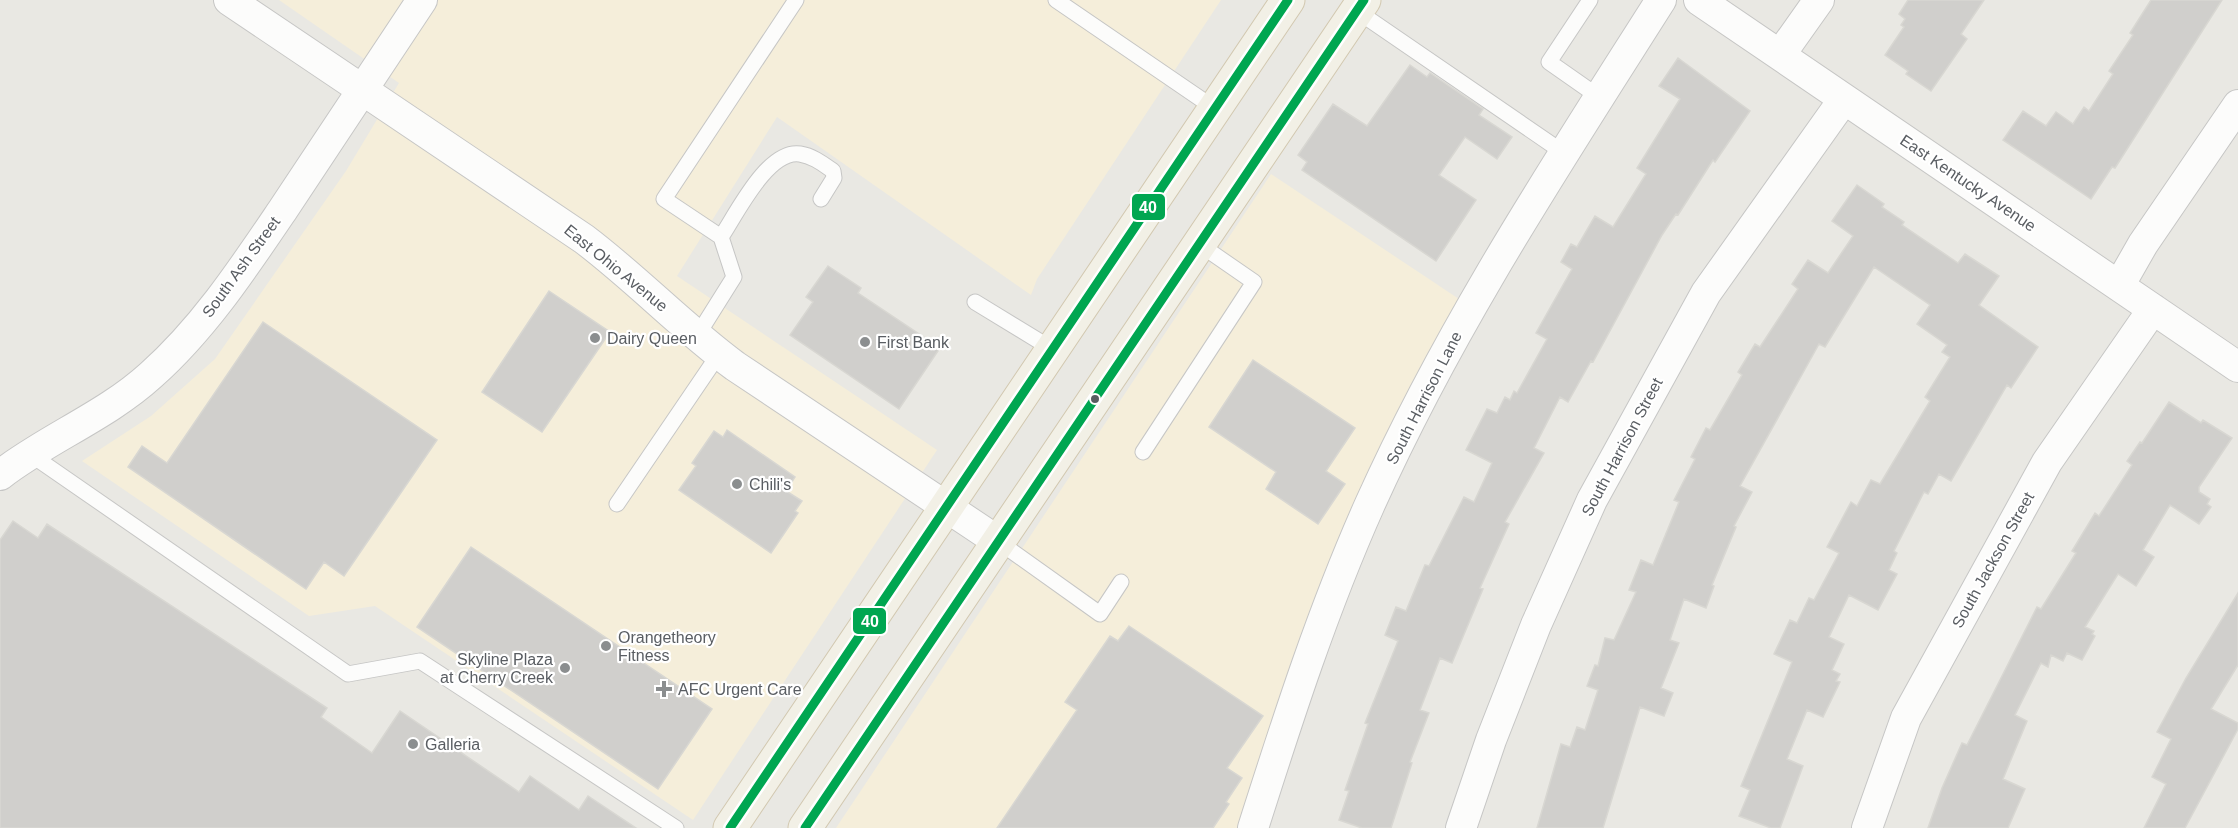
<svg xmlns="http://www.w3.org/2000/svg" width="2238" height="828" font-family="Helvetica,sans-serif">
	<rect width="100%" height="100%" fill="#e9e8e3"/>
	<path fill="#f5eeda" d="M279 0H1221L1037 279 1031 295 777 117 677 276 937 450 693 820 375 606 309 616 82 461 151 416 215 359 346 171 399 83Z
		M1271 174 1459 299 1242 828H836Z"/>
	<path fill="#d0cfcc" stroke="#d8d7d2" stroke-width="1.5" d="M1908 0H1984L1961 34 1967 39 1931 91 1906 74 1908 71 1885 55 1904 27 1901 25 1905 19 1899 14Z
		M2151 0H2222L2115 168 2112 167 2091 199 2003 140 2023 111 2046 126 2056 112 2073 124 2084 107 2089 111 2113 74 2109 71 2133 35 2130 33Z
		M1678 58 1750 111 1715 162 1713 160 1678 215 1676 214 1662 235 1593 362 1591 361 1568 402 1560 397 1534 448 1544 453 1505 522 1509 524 1480 588 1483 589 1452 663 1440 658 1420 710 1429 713 1410 762 1412 763 1391 828H1362L1339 820 1349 791 1345 790 1368 724 1365 723 1398 641 1385 635 1396 607 1406 611 1425 565 1429 566 1464 497 1474 502 1492 463 1466 450 1487 409 1497 413 1505 397 1510 400 1514 391 1517 393 1547 339 1536 333 1572 269 1561 262 1571 244 1577 247 1595 216 1613 227 1646 174 1637 168 1680 99 1659 86Z
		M1410 65 1427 77 1430 73 1483 109 1479 115 1512 137 1497 159 1465 137 1439 175 1476 200 1436 261 1302 170 1307 162 1298 155 1333 104 1367 126Z
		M1857 185 1884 204 1882 207 1904 222 1902 225 1958 263 1965 254 1999 276 1979 305 2038 347 2011 388 2007 385 1951 481 1939 474 1928 494 1924 492 1894 551 1897 553 1889 570 1897 574 1878 610 1849 595 1829 637 1844 644 1832 670 1840 674 1836 681 1840 682 1823 717 1807 710 1787 759 1803 766 1780 828H1771L1739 816 1750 790 1741 786 1792 662 1774 654 1790 620 1797 623 1809 598 1814 600 1839 553 1827 547 1851 502 1857 506 1871 480 1880 484 1930 401 1925 397 1950 357 1942 352 1947 345 1917 324 1930 305 1874 267 1825 347 1819 344 1740 486 1752 492 1734 526 1736 527 1712 585 1714 586 1706 608 1684 599 1670 640 1679 643 1661 688 1673 693 1664 716 1640 707 1603 828H1537L1561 744 1570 747 1577 727 1585 730 1598 690 1587 686 1595 665 1598 666 1605 638 1614 640 1636 592 1629 590 1641 560 1653 565 1679 502 1674 500 1695 459 1691 457 1706 428 1710 430 1742 375 1738 372 1755 344 1760 347 1798 289 1792 284 1808 260 1828 273 1853 236 1832 221Z
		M828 266 861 288 858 293 940 348 899 409 790 335 813 302 806 297Z
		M549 291 610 332 542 432 482 392Z
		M263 322 437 440 344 576 324 562 306 589 128 467 142 446 167 463Z
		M1253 360 1355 428 1326 471 1345 484 1318 524 1266 489 1276 472 1209 427Z
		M2169 402 2201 423 2203 420 2232 438 2199 487V492L2210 499 2207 504 2211 507 2199 524 2170 505 2143 550 2154 557 2136 586 2118 574 2085 627 2094 631 2092 634 2095 636 2082 660 2067 653 2063 661 2051 655 2048 667 2041 663 2015 715 2027 721 2003 779 2025 789 2008 828H1928L1942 788 1962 743 1967 745 2037 607 2041 609 2076 553 2072 551 2095 513 2099 516 2132 465 2127 461 2140 442 2142 443Z
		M727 430 795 477 786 491 802 501 795 511 798 513 771 553 679 490 696 466 692 463 714 431 723 437Z
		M13 521 38 538 47 524 327 708 321 717 372 753 400 711 519 792 530 776 579 810 588 796 636 828H0V540Z
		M471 547 712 709 658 789 417 627Z
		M2238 593V665L2211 709 2238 723V729L2185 828H2144L2166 784 2152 777 2171 739 2157 732 2186 678Z
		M1129 626 1263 716 1227 768 1242 778 1226 802 1229 804 1213 828H997L1077 710 1065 702 1110 636 1118 641Z"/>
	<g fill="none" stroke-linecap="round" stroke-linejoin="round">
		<defs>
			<path id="lane" d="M1056 0 1214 108
				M1590 0 1549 62 1599 97
				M1357 11 1564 153
				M721 237C737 213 768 149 800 154 813 156 823 164 833 171L834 178 821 199
				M975 302 1052 349
				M697 336 734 277 721 237 664 199 796 0
				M1143 452 1254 282 1199 244
				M30 454 348 674 420 661 676 828
				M617 504 719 354
				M999 542 1100 614 1121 582"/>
			<path id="street" d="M229 0 584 239C637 279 682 327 735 366L999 542
				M1699 0 2238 367
				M1780 55 1819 0
				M2119 286 2143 244 2238 105
				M0 475C48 438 106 416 151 375 204 328 244 267 284 208 330 139 376 69 422 0
				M1253 828C1288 718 1323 609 1370 504 1450 326 1557 164 1661 0
				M1461 828 1491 740 1536 625 1592 500 1706 293 1844 99
				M1867 828 1906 718 2047 462 2153 309"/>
			<path id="primary" d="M730 828 1288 0
				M805 828 1364 0"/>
		</defs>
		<use href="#lane" stroke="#c6c6c5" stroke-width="17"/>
		<use href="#street" stroke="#c6c6c5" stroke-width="32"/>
		<use href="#primary" stroke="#d2c8b0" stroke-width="35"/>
		<use href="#lane" stroke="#fcfcfb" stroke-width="15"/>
		<use href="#street" stroke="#fcfcfb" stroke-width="30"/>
		<use href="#primary" stroke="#f2f0e6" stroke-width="33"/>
		<defs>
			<path id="bus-1" d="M730 828 1288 0
				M805 828 1364 0"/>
		</defs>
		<use href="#bus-1" stroke="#fff" stroke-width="14"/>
		<use href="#bus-1" stroke="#00a651" stroke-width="9"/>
	</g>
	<g fill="#8b8e8f" stroke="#fff" stroke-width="2">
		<circle cx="595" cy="338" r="6"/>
		<circle cx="865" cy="342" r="6"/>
		<circle cx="737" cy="484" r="6"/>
		<circle cx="606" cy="646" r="6"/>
		<circle cx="565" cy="668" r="6"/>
		<path d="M661 680h6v6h6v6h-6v6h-6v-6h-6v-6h6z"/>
		<circle cx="413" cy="744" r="6"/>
	</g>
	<circle fill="#595d62" stroke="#fff" stroke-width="2" cx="1095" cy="399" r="5"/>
	<g text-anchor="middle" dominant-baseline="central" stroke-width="4.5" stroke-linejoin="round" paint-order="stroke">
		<g font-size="16" fill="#595d62" stroke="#fff">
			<text transform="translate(1968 183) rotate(34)">East Kentucky Avenue</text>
			<text transform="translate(241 267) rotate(-54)">South Ash Street</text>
			<text transform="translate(616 268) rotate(39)">East Ohio Avenue</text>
			<text transform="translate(1424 398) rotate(-63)">South Harrison Lane</text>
			<text transform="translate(1622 447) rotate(-62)">South Harrison Street</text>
			<text transform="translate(1993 560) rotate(-61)">South Jackson Street</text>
		</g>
		<g font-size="16" fill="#595d62" stroke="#fff" text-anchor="start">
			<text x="607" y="338">Dairy Queen</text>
			<text x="877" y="342">First Bank</text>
			<text x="749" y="484">Chili's</text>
			<text x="618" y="637">Orangetheory<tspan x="618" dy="18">Fitness</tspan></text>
			<text x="553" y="659" text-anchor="end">Skyline Plaza<tspan x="553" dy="18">at Cherry Creek</tspan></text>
			<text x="678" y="689">AFC Urgent Care</text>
			<text x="425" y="744">Galleria</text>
		</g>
	</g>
	<g stroke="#fff" stroke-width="2">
		<rect x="1131" y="193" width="35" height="28" rx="6" fill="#00a651"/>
		<rect x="852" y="607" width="35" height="28" rx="6" fill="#00a651"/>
	</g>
	<g font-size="16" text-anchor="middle" font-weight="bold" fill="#fff">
		<text x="1148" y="213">40</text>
		<text x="870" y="627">40</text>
	</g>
</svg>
